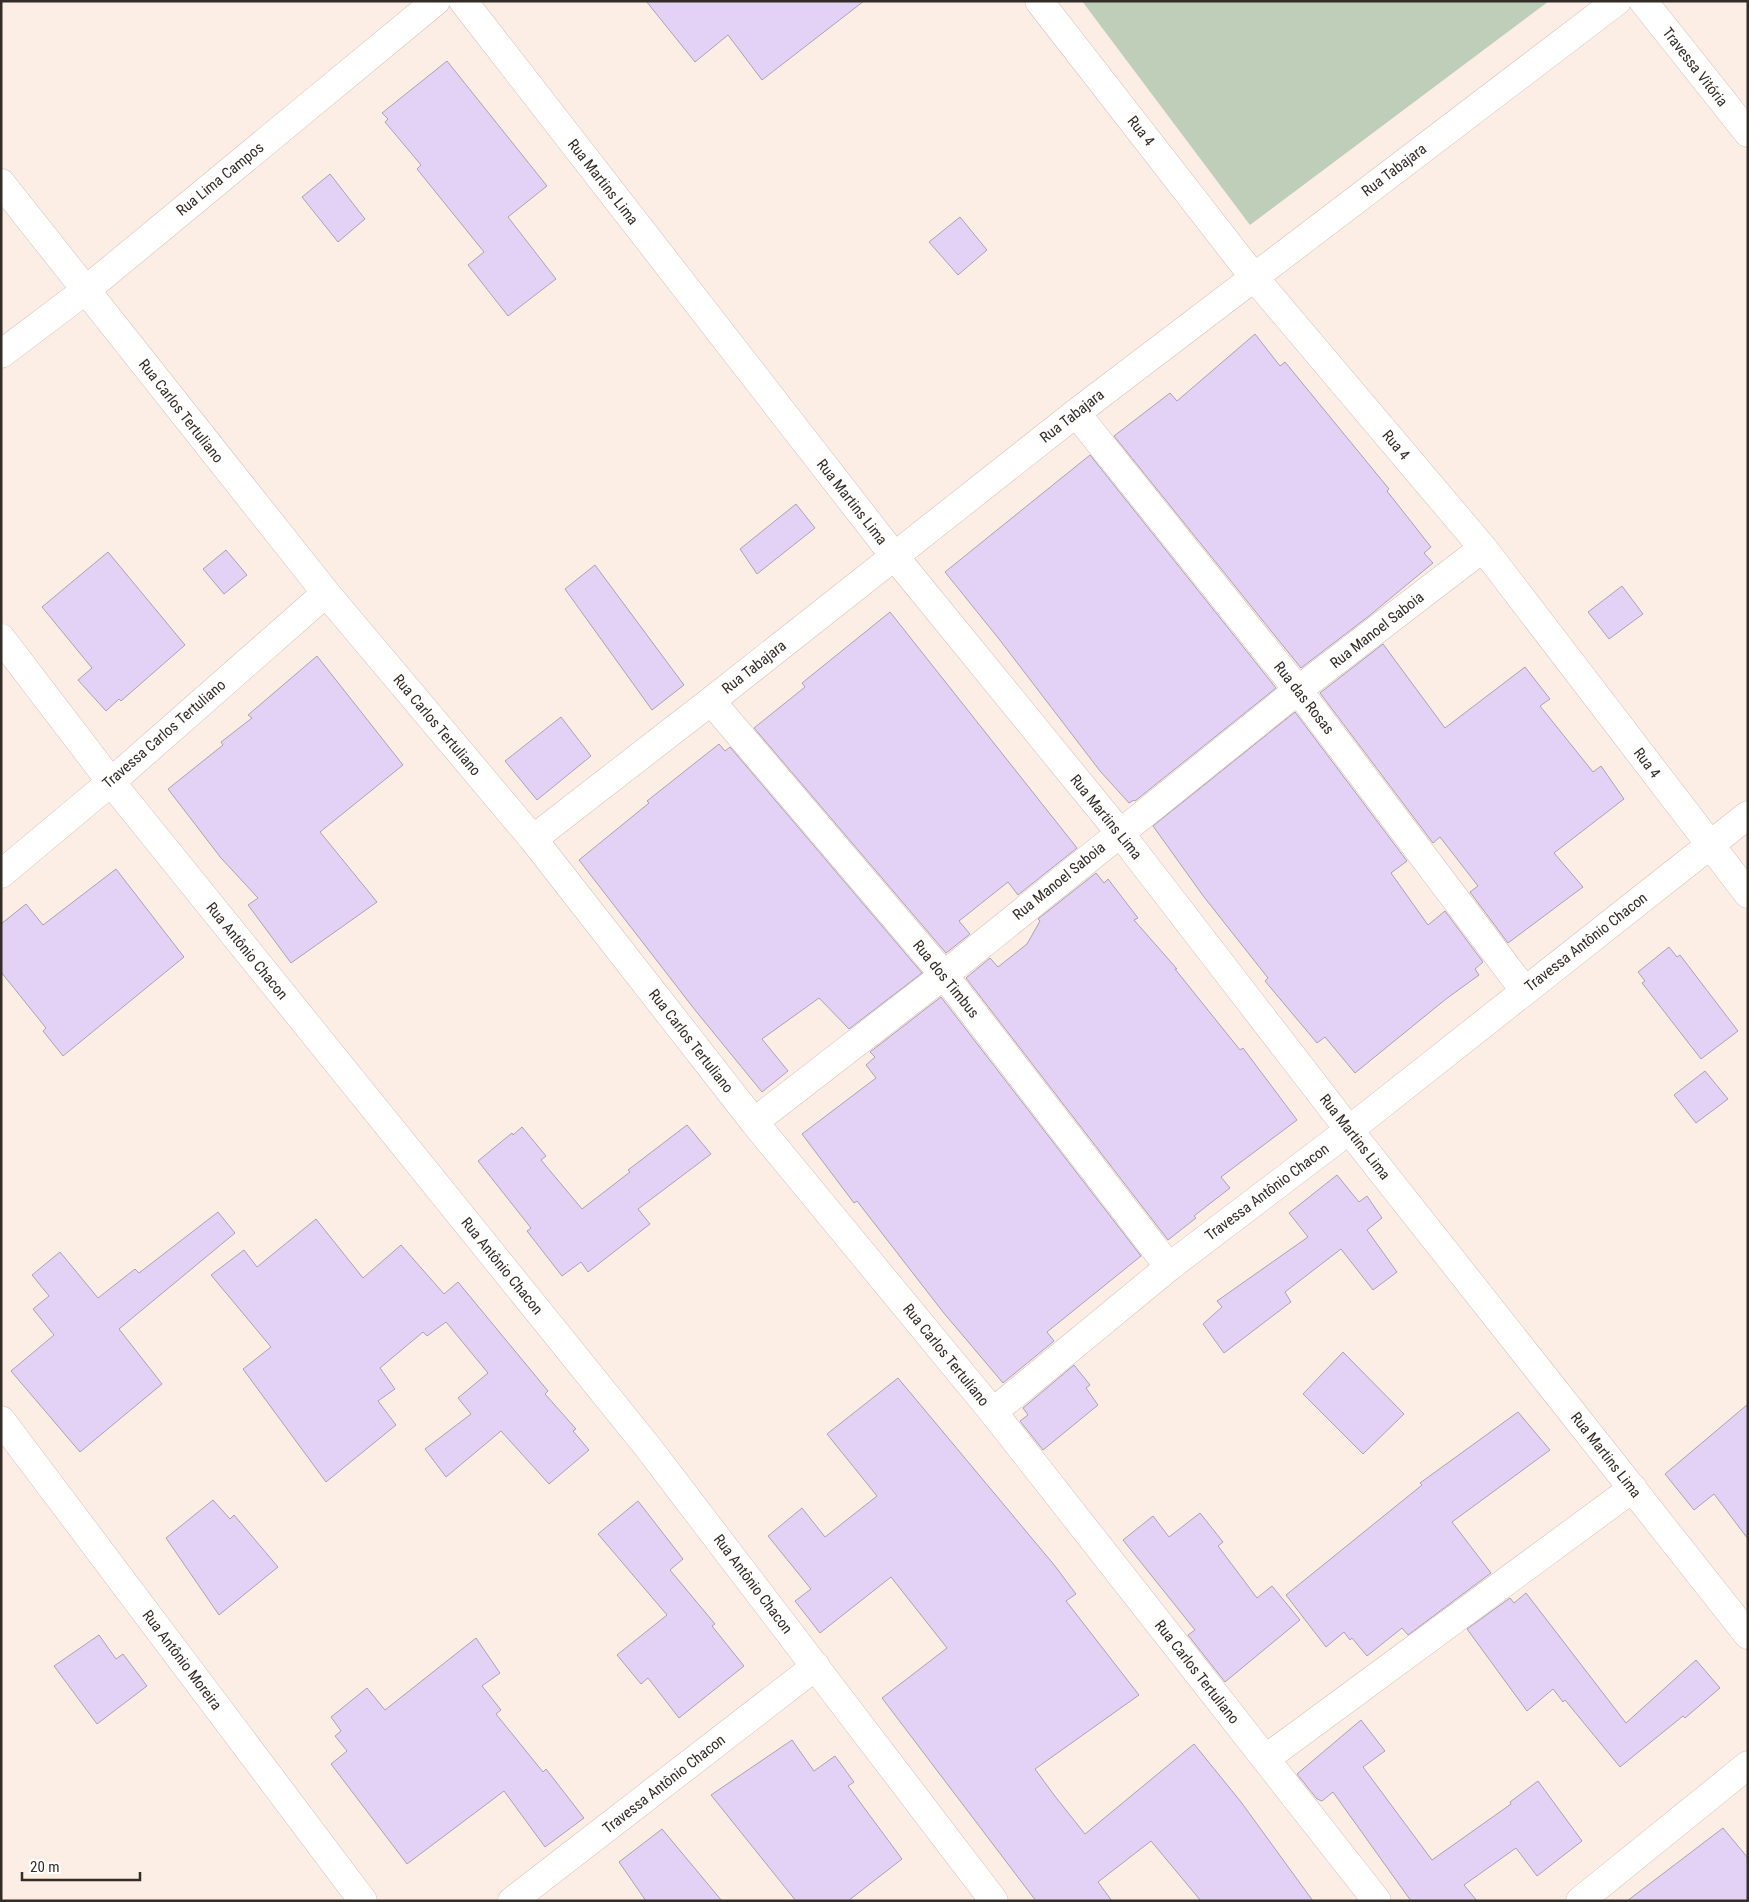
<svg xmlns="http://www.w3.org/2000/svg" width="1749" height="1902" font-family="'Roboto Condensed',sans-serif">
	<rect width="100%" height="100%" fill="#fceee5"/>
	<path fill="#beceb8" d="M1082 1H1549L1250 225Z"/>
	<path fill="#e4d1f6" stroke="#aba2b3" d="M646 1H864L762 80 728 35 695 62Z
		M447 61 547 186 508 217 556 279 508 316 468 265 484 252 417 169 421 165 385 122 388 119 382 113Z
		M330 174 365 219 338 242 302 197Z
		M960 217 987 250 958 275 929 242Z
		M1255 334 1280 366 1285 362 1389 489 1387 491 1431 547 1424 553 1433 563 1369 616 1301 668 1114 436 1170 393 1177 401Z
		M1090 455 1276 688 1135 801 1134 800 1129 803 1100 771 999 639 945 572Z
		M796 504 815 528 757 574 740 549Z
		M226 550 247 575 224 594 203 569Z
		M108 552 185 645 121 701 119 699 106 711 78 680 92 668 42 607Z
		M595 565 684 685 652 710 565 589Z
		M1622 586 1643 614 1609 639 1588 612Z
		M890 612 1077 848 1018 895 1008 882 959 921 970 934 946 953 754 728 805 687 802 683Z
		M1383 644 1445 728 1525 667 1550 699 1540 706 1593 772 1601 766 1624 799 1554 853 1583 887 1508 943 1470 892 1478 886 1440 837 1433 843 1320 693Z
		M317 656 403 765 320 832 377 902 291 963 248 905 258 898 221 858 168 789 223 745 221 742 252 718 248 715Z
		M1295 712 1407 861 1391 873 1428 925 1445 911 1483 962 1475 969 1479 975 1446 999 1355 1073 1325 1037 1317 1043 1265 981 1268 978 1204 897 1153 826Z
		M561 717 591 756 537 800 505 761Z
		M719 744 725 751 730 747 922 973 849 1029 819 998 762 1039 788 1071 762 1092 695 1010 579 860 649 803 647 801Z
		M116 869 184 957 63 1056 43 1031 46 1028 1 972V924L26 904 43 925Z
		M1096 873 1104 883 1108 879 1138 918 1134 920 1177 969H1175L1240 1050 1243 1048 1297 1120 1221 1177 1230 1188 1194 1216 1196 1218 1168 1240 966 978 990 958 998 967 1027 944 1040 921 1038 919Z
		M1669 947 1677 957 1680 955 1738 1031 1701 1059 1642 983 1645 981 1638 972Z
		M941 997 1141 1256 1047 1332 1054 1341 1003 1383 943 1312 857 1201 854 1203 802 1134 876 1078 866 1065 875 1057 870 1052Z
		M1705 1071 1728 1099 1696 1123 1674 1095Z
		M687 1125 711 1154 638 1209 650 1224 588 1272 581 1262 562 1276 527 1231 531 1228 478 1161 512 1133 513 1135 522 1127 546 1156 541 1160 582 1209 630 1172 628 1170Z
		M1337 1175 1359 1202 1367 1196 1382 1218 1367 1230 1397 1272 1373 1290 1341 1249 1285 1292 1291 1302 1224 1353 1203 1324 1222 1307 1217 1301 1308 1237 1289 1213Z
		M218 1212 235 1233 119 1329 162 1384 80 1452 11 1371 54 1335 33 1309 49 1296 32 1275 60 1252 98 1298 135 1269 139 1273Z
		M316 1219 363 1278 401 1245 444 1294 458 1282 548 1391 545 1394 576 1429 573 1431 589 1450 549 1484 501 1431 446 1477 425 1449 471 1414 458 1398 488 1373 446 1322 427 1336 423 1332 380 1368 395 1389 378 1401 396 1425 326 1482 243 1369 271 1347 211 1275 244 1250 257 1267Z
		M1343 1352 1404 1414 1363 1454 1303 1394Z
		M1074 1365 1090 1385 1086 1388 1098 1405 1043 1450 1020 1421 1028 1415 1023 1408Z
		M898 1378 1055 1566 1076 1594 1066 1601 1139 1695 1035 1769 1054 1795 1085 1834 1194 1744 1241 1802 1313 1901H1201L1151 1841 1098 1882 1112 1901H1036L882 1698 947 1648 891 1577 820 1633 795 1601 811 1589 768 1536 802 1508 825 1537 877 1496 827 1434Z
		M1748 1404V1539L1714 1494 1694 1510 1665 1474Z
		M1518 1412 1550 1450 1452 1522 1491 1573 1408 1635 1402 1628 1367 1656 1352 1638 1350 1640 1344 1632 1326 1647 1286 1595 1422 1485 1420 1483Z
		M213 1500 230 1519 234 1515 278 1567 219 1615 166 1538Z
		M638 1501 683 1559 670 1570 715 1624 712 1626 744 1666 679 1718 648 1678 641 1684 617 1655 667 1615 598 1534Z
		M1200 1513 1223 1542 1218 1546 1257 1598 1272 1586 1300 1620 1225 1682 1188 1635 1195 1630 1123 1540 1153 1516 1169 1537Z
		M1526 1593 1626 1723 1696 1660 1720 1688 1685 1718 1683 1716 1620 1767 1565 1700 1563 1702 1553 1689 1527 1711 1467 1629 1510 1598 1514 1603Z
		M99 1635 116 1659 123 1654 147 1686 97 1724 54 1666Z
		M476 1638 500 1673 482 1686 501 1710 496 1714 543 1772 546 1769 584 1818 545 1847 504 1791 407 1864 331 1764 347 1751 335 1736 341 1731 331 1717 367 1688 385 1710Z
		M1361 1720 1385 1751 1363 1767 1432 1860 1511 1804 1510 1802 1538 1781 1582 1841 1537 1876 1516 1848 1464 1885 1477 1901H1411L1333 1792 1322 1801 1317 1799 1297 1774Z
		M792 1740 814 1771 835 1756 854 1782 848 1786 902 1859 848 1901H796L711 1795Z
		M1723 1828 1748 1858V1901H1627Z
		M662 1829 722 1901H646L619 1862Z"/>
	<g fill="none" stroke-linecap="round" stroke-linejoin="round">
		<defs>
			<path id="minor" d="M463 1 895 557 1120 833 1349 1130 1748 1635
				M1039 1 1253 276 1483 548 1748 894
				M1643 1 1748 133
				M1 183 326 593 533 839 754 1122 993 1412 1377 1901
				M1 354 86 290 436 1
				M1076 413 1298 690 1524 990
				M1 638 111 782 647 1446 994 1901
				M711 701 944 975 1169 1267
				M533 839 711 701 1076 413 1617 1
				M1 874 111 782 326 593
				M754 1122 944 975 1298 690 1483 548
				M993 1412 1169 1267 1349 1130 1748 815
				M1 1420 363 1901
				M1265 1759 1633 1488
				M512 1901 816 1666
				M1580 1901 1748 1765"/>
		</defs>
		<use href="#minor" stroke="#d3c1b6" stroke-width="29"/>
		<use href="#minor" stroke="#fff" stroke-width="28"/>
	</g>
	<g text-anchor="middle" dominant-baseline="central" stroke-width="4.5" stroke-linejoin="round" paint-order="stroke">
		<g font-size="15" fill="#332c27" stroke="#fefefe">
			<text transform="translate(1695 67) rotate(52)">Travessa Vitória</text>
			<text transform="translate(1141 131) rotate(52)">Rua 4</text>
			<text transform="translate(1394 170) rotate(-37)">Rua Tabajara</text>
			<text transform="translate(220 179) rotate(-39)">Rua Lima Campos</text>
			<text transform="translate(603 182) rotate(52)">Rua Martins Lima</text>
			<text transform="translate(181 411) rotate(52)">Rua Carlos Tertuliano</text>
			<text transform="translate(1072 416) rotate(-38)">Rua Tabajara</text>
			<text transform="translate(1396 445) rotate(50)">Rua 4</text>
			<text transform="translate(852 502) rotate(52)">Rua Martins Lima</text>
			<text transform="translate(1377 630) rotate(-38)">Rua Manoel Saboia</text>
			<text transform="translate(754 667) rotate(-38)">Rua Tabajara</text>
			<text transform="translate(1304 698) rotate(52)">Rua das Rosas</text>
			<text transform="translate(437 725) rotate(50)">Rua Carlos Tertuliano</text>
			<text transform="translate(164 734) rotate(-41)">Travessa Carlos Tertuliano</text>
			<text transform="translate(1647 763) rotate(53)">Rua 4</text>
			<text transform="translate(1106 817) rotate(51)">Rua Martins Lima</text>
			<text transform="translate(1059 881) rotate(-39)">Rua Manoel Saboia</text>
			<text transform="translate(1586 942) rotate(-38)">Travessa Antônio Chacon</text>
			<text transform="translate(247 951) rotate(51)">Rua Antônio Chacon</text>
			<text transform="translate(946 979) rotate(51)">Rua dos Timbus</text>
			<text transform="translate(691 1041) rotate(52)">Rua Carlos Tertuliano</text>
			<text transform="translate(1355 1137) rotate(52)">Rua Martins Lima</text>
			<text transform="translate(1267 1192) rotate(-37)">Travessa Antônio Chacon</text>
			<text transform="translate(502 1266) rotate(51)">Rua Antônio Chacon</text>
			<text transform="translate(946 1355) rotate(51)">Rua Carlos Tertuliano</text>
			<text transform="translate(1606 1455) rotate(52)">Rua Martins Lima</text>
			<text transform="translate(753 1584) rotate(53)">Rua Antônio Chacon</text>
			<text transform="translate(182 1660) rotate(53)">Rua Antônio Moreira</text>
			<text transform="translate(1197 1672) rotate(52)">Rua Carlos Tertuliano</text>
			<text transform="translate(664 1784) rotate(-38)">Travessa Antônio Chacon</text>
		</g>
	</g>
	<rect width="1749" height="1902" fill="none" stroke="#332c27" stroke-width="5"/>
	<path d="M22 1872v8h118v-8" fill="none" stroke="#332c27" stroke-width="2.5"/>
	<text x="30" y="1872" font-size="15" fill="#332c27" stroke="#fefefe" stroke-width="4" paint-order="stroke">20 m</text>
</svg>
